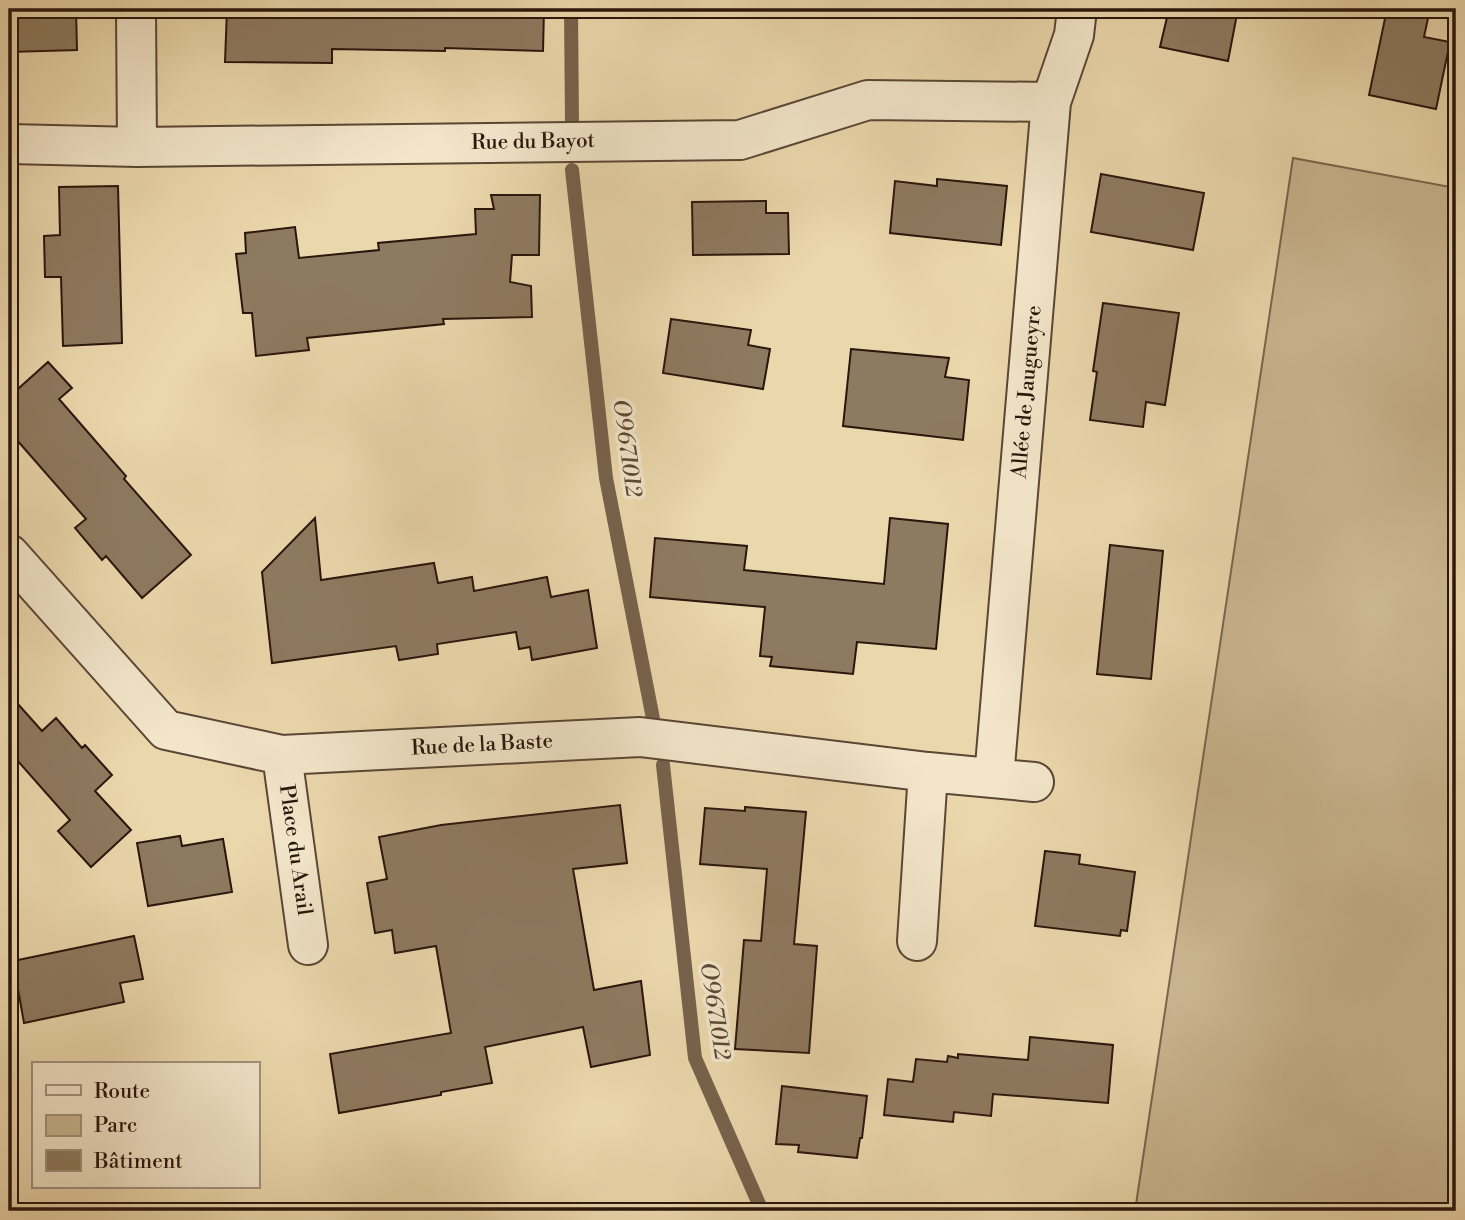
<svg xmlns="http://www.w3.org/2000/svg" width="1465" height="1220" font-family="'Libre Bodoni',serif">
	<rect width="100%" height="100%" fill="#ebd7ac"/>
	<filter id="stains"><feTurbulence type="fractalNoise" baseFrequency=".00286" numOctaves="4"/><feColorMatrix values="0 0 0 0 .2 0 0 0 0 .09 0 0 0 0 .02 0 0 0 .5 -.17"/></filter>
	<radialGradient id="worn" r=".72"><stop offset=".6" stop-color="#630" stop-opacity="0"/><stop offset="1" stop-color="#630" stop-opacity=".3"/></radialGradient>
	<path fill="#cab691" stroke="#7a664f" stroke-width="2" d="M1293 158 1456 188V1211H1135Z"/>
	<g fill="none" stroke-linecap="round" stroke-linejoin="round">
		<path stroke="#76624c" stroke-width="14" d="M571 9 572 123
			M572 170 606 478 655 729
			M663 765 695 1058 762 1211"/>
	</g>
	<path fill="#8e7a60" stroke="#29160d" stroke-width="2" d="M9 9H76L77 50 9 52Z
		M227 9H544L543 51 445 48V51L332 49V63L225 62Z
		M1169 9H1238L1228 61 1160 47Z
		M1387 9H1430L1424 37 1450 42 1436 109 1369 95Z
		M1101 174 1204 193 1193 250 1091 232Z
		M937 179 1007 186 1001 245 890 233 895 181 937 186Z
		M118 186 122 343 63 346 61 277H45L44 236 60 235 59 187Z
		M491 195H540L539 255H512L510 282 531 286 532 317 443 319 444 324 307 338 309 350 256 356 252 313H243L236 254 246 253 245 233 295 227 299 258 379 250 378 243 476 234 475 209H494Z
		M766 201V213H788L789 254 693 255 692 202Z
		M1103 303 1179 313 1165 405 1146 402 1143 427 1090 420 1097 372 1093 371Z
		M671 319 751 330 748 345 770 349 763 389 663 373Z
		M851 349 949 358 945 377 969 380 963 440 843 426Z
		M48 362 72 388 59 399 126 476 124 479 191 555 142 598 106 556 102 560 75 528 86 519 9 431V397Z
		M315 518 321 580 434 563 438 583 472 577 474 591 547 577 551 597 588 590 597 648 532 660 530 647 519 649 516 632 437 644 438 654 399 660 396 646 272 663 262 572Z
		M890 518 948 524 936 649 857 642 853 674 770 666 772 657 760 656 765 607 650 597 655 538 747 546 744 570 884 584Z
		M1110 545 1163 551 1151 679 1097 674Z
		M9 694 42 731 56 718 82 748 85 745 112 775 95 791 131 830 91 867 58 831 70 820 9 751Z
		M620 805 627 863 573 869 594 990 641 981 650 1055 591 1067 583 1027 485 1047 492 1083 441 1092V1095L339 1113 330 1054 451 1033 436 946 395 953 392 930 375 933 367 883 387 879 379 837 441 825Z
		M745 807 806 812 794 944 817 946 809 1053 735 1049 744 940 761 941 767 869 700 864 705 808 745 811Z
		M180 836 182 846 223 839 232 892 148 906 137 843Z
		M1045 851 1080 855 1079 864 1135 872 1127 931 1121 930 1120 936 1035 926Z
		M134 936 143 979 120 983 124 1002 24 1023 13 961Z
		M1030 1037 1113 1045 1108 1103 993 1094 991 1116 954 1112 953 1122 884 1115 888 1079 913 1082 916 1059 947 1062 948 1056 958 1058V1054L1028 1060Z
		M782 1086 867 1096 862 1138H860L857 1158 798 1152 799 1145 776 1144Z"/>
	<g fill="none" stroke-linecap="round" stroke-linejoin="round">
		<defs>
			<path id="minor" d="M136 9 137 147
				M9 144 137 147 740 140 868 100 1051 102
				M9 554 166 730 282 755 640 737 928 772 1034 782
				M282 755 308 945
				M994 778 1051 102 1074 35 1077 9
				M917 941 928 772"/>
		</defs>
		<use href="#minor" stroke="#5a4635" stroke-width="42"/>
		<use href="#minor" stroke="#f2e5c9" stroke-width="38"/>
	</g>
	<g text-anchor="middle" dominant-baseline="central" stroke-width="7" stroke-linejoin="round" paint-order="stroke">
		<g font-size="21" fill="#29160d" stroke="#f2e5c9">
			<text transform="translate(533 142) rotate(-1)">Rue du Bayot</text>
			<text transform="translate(1027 392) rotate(-85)">Allée de Jaugueyre</text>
			<text transform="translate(482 745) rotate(-3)">Rue de la Baste</text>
			<text transform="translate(295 850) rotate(82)">Place du Arail</text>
		</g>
		<g font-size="23" font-style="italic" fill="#5c4937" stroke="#f2e5c9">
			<text transform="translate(627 448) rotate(82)">O9671012</text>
			<text transform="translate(715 1011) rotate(81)">O9671012</text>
		</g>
	</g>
	<rect width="1465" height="1220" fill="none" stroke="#ebd7ac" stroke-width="35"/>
	<rect x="10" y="10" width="1444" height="1199" fill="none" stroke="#29160d" stroke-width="3.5"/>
	<rect x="18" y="18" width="1430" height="1185" fill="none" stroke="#29160d" stroke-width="2"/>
	<rect x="32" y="1062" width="228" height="126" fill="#f2e5c9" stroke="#a2927e" stroke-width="2"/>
	<rect x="46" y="1085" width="35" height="10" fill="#f2e5c9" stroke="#a2927e" stroke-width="2"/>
	<text x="94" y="1098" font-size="21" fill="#29160d">Route</text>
	<rect x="46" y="1115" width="35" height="21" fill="#cab691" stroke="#a2927e" stroke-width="2"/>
	<text x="94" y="1132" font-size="21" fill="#29160d">Parc</text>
	<rect x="46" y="1150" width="35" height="21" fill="#8e7a60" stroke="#a2927e" stroke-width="2"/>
	<text x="94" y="1168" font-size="21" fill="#29160d">Bâtiment</text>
	<rect width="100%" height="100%" filter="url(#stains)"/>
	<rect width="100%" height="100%" fill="url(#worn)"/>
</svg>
